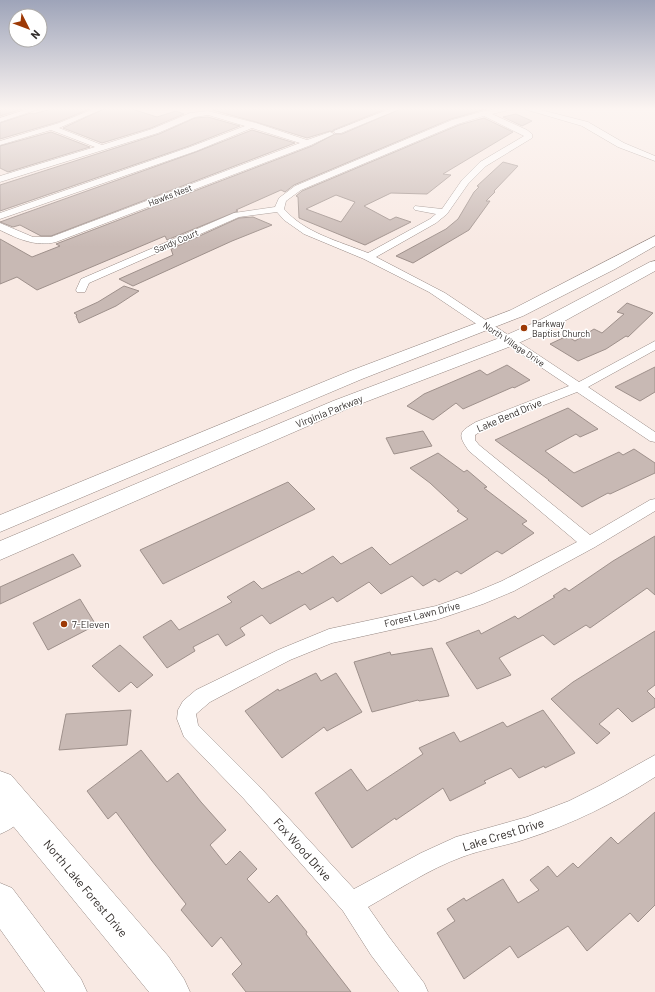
<svg xmlns="http://www.w3.org/2000/svg" width="655" height="992" font-family="Barlow,sans-serif">
	<rect width="100%" height="100%" fill="#f8e9e3"/>
	<path fill="#c8b9b4" stroke="#9e908b" fill-rule="evenodd" d="M7 108H19L22 109 0 116V110Z
		M55 108H92L58 122 0 139V123L31 113 33 114Z
		M106 108H135V110L157 117 176 111 184 114 151 128 102 143 63 128Z
		M219 108H388L333 130V132L330 131 307 138 256 122 212 110Z
		M403 108 486 109 451 119 294 185 285 192 281 190 236 210 238 211 167 240 165 236 37 290 17 277 0 284V239L32 257 60 246 56 244 312 146 335 134H342Z
		M516 114 532 121 522 126 503 117Z
		M208 117 240 126 189 146 0 211V185L159 134 195 118Z
		M484 118 513 132 443 174 451 175 427 194 391 193 364 206 390 220 396 217 411 222 365 245 299 218 298 197 296 196 302 191 459 125ZM336 195 355 202 341 222 306 209Z
		M252 130 295 143 51 236H41L20 225 13 227 0 222 196 152Z
		M51 132 90 147 8 172 0 168V146Z
		M503 162 518 166 494 191 495 192 486 201H490L469 230 413 263 396 256 446 229 458 219 474 192 479 187 477 186Z
		M253 217 272 225 232 241 133 286 119 279 173 255 171 249 239 218Z
		M124 286 139 291 116 306 79 323 76 316 77 315 74 313 98 302Z
		M627 303 653 313 628 337 626 336 606 349 578 361 550 344 567 336 575 341 594 329 602 333 624 314 617 312Z
		M507 365 530 380 514 388 513 387 463 409 456 403 433 420 407 406 424 394 480 370 487 375Z
		M655 367V392L640 401 615 387Z
		M568 408 598 429 580 437 576 434 545 451 574 473 619 452 623 455 634 449 655 463V473L610 494 608 493 582 507 548 480H549L495 440Z
		M423 431 432 446 394 454 386 438Z
		M438 453 464 472 467 470 487 487 484 488 527 521 522 524 534 533 502 554 497 551 461 574 457 571 439 582 435 579 423 586 412 576 381 594 369 582 337 602 333 597 310 610 305 604 270 624 262 615 240 628 245 635 226 646 218 634 193 647 195 651 167 668 143 637 171 620 179 630 232 602 227 597 254 581 262 589 299 571 302 574 333 556 341 564 372 547 390 565 468 519 457 511 459 510 430 483 410 468Z
		M288 482 315 509 163 584 140 550Z
		M655 536V595L647 588 590 628 586 625 554 645 543 635 499 658 511 675 477 689 446 643 479 630 481 634 515 616 518 619 555 597 553 596 565 588 569 591 613 561Z
		M73 554 81 566 0 604V587Z
		M80 599 96 625 48 650 33 623Z
		M655 631V685L647 691 655 699V707L632 722 618 708 599 724 610 733 597 744 551 699 573 682Z
		M120 645 153 675 137 688 131 682 119 692 92 666Z
		M432 648 449 696 419 701 418 700 372 712 354 662 390 652 391 655Z
		M316 673 321 681 336 673 362 712 327 731 324 727 282 758 245 711 278 689 279 691Z
		M131 710 127 745 59 750 66 714Z
		M543 710 575 753 545 768 544 766 519 778 511 768 484 781 486 783 450 801 443 788 396 820 395 818 352 848 315 793 351 769 367 791 423 754 419 748 454 732 460 742 503 722 507 727Z
		M141 750 167 782 178 773 201 802 226 830 210 845 226 865 240 851 257 869 247 879 269 903 277 895 307 932 306 934 351 992H246L232 974 242 964 221 937 212 947 181 910 186 904 152 861 116 812 108 819 87 791Z
		M655 812V905L638 922 630 913 587 951 568 926 518 958 510 946 464 979 437 933 455 921 447 909 464 898 466 901 503 879 518 903 539 890 530 880 548 866 557 877 573 863 578 868 611 837 618 844Z"/>
	<g fill="none" stroke-linecap="round" stroke-linejoin="round">
		<defs>
			<path id="minor" d="M31 108H42L0 122V118Z
				M96 108H105L59 128 102 145 152 129 190 113 208 111 256 123 307 140 330 132 334 134 311 145 56 242C36 247 18 239 0 230V223L33 237H51L300 143 252 128 196 151 0 219V213L190 147 245 126 208 115 195 117 158 133 0 182V176L95 147 51 130 0 145V141L59 123Z
				M392 108H402L341 133H335L334 131Z
				M502 108H517L492 114 527 130 532 134V138L486 166 468 184 447 214 436 223 376 257 445 293 579 382 655 341V350L588 387 655 432V442L650 441 577 392 486 428 475 435V440L479 445 590 535 650 500 655 499V511L595 547 514 591 483 604 436 620 332 643 290 660 210 702 196 714 198 725 258 785 354 889 421 853 456 837 527 817 569 801 601 785 655 755V777C615 803 572 824 526 839 505 846 483 849 462 857 429 869 398 890 368 907L389 937 424 983 428 992H399L371 955 343 911 244 799 184 737 177 719 178 710 183 701 196 690 278 650 329 629 436 606 471 594 502 581 577 542 469 451C457 434 459 432 476 422L569 386 429 292 364 259 304 234 284 220 277 212 239 217 89 283 85 292H77L76 290 81 279 234 213 275 207 279 198 295 186 452 120 484 111ZM484 116 524 136 480 162 462 180 442 209 415 206 413 208 415 210 436 214 430 219 368 253C338 241 305 233 284 209L286 201 301 190 458 124Z
				M521 108H533L588 122 624 143 655 156V161L618 147 582 126Z
				M18 798 26 801 29 809C24 821 12 829 0 834V809L10 801Z"/>
			<path id="secondary" d="M655 236V246L615 269 523 316 362 379 0 532V515L350 371 511 310Z
				M655 261V271L550 329 514 345 347 409 0 560V541L333 401 502 337 538 321 650 262Z
				M0 771 11 775 168 956 184 979 190 992H149L0 810Z
				M0 883 12 888 81 979 87 992H45L0 929Z"/>
		</defs>
		<use href="#minor" stroke="#968883" stroke-width="1"/>
		<use href="#secondary" stroke="#968883" stroke-width="1"/>
		<use href="#minor" fill="#fff" fill-rule="evenodd"/>
		<use href="#secondary" fill="#fff" fill-rule="evenodd"/>
	</g>
	<linearGradient id="sky" x2="0" y2="1"><stop stop-color="#9ea4b9"/><stop offset="0.44" stop-color="#fcf5f2"/><stop offset="1" stop-color="#fcf5f2" stop-opacity="0"/></linearGradient>
	<rect width="655" height="247" fill="url(#sky)"/>
	<g fill="#9d3905" stroke="#fff" stroke-width="1.5">
		<circle cx="524" cy="328" r="4"/>
		<circle cx="64" cy="624" r="4"/>
	</g>
	<g text-anchor="middle" dominant-baseline="central" stroke-width="3" stroke-linejoin="round" paint-order="stroke">
		<g font-size="9" fill="#312c2a" stroke="#fff">
			<text transform="translate(170 195) rotate(-21)">Hawks Nest</text>
			<text transform="translate(176 241) rotate(-23)">Sandy Court</text>
			<text transform="translate(514 344) rotate(34)">North Village Drive</text>
		</g>
		<g font-size="9" fill="#312c2a" stroke="#fff" text-anchor="start">
			<text x="532" y="323">Parkway<tspan x="532" dy="10">Baptist Church</tspan></text>
		</g>
		<g font-size="10" fill="#312c2a" stroke="#fff">
			<text transform="translate(329 411) rotate(-22)">Virginia Parkway</text>
			<text transform="translate(509 415) rotate(-23)">Lake Bend Drive</text>
			<text transform="translate(422 614) rotate(-14)">Forest Lawn Drive</text>
		</g>
		<g font-size="10" fill="#312c2a" stroke="#fff" text-anchor="start">
			<text x="72" y="624">7-Eleven</text>
		</g>
		<g font-size="12" fill="#312c2a" stroke="#fff">
			<text transform="translate(503 834) rotate(-17)">Lake Crest Drive</text>
			<text transform="translate(303 849) rotate(48)">Fox Wood Drive</text>
			<text transform="translate(86 888) rotate(50)">North Lake Forest Drive</text>
		</g>
	</g>
	<g transform="translate(28 28) rotate(132)"><circle r="19" fill="#ffffff" stroke="#adabaa"/>
	<path d="M0-3L7 15L0 10L-7 15Z" fill="#9d3905"/>
	<text y="-6" font-size="11" font-weight="bold" text-anchor="middle" fill="#312c2a">N</text>
	</g>
</svg>
